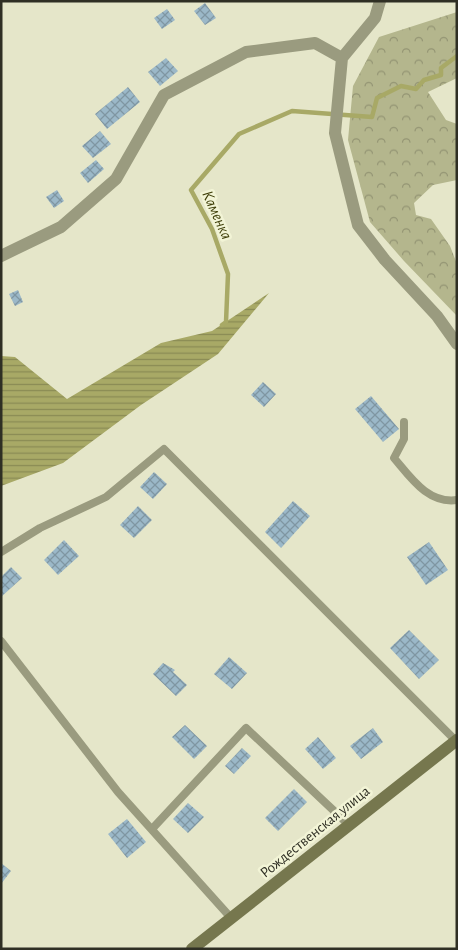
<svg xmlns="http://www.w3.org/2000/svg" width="458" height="950" font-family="'Alegreya Sans',sans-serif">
	<defs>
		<pattern id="forest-crowns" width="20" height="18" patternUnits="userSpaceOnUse" patternTransform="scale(1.25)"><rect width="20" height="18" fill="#b4b68d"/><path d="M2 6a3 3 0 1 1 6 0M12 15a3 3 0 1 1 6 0" fill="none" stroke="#939473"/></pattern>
		<pattern id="water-rules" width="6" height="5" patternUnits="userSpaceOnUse" patternTransform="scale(1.25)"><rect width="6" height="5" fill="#a8a966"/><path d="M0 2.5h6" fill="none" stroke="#898a54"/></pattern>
		<pattern id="building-cross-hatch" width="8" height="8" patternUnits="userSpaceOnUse" patternTransform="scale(1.25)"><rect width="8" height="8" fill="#9bb8c8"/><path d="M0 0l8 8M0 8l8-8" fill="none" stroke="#7f96a2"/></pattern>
	</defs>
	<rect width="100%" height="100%" fill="#e5e6c9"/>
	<path fill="url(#forest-crowns)" d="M457 12V78L428 92 446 120 457 124V180L433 185 414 203 416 215 431 219 450 246 457 264V316L404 261 370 222 348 140 353 86 379 37Z"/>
	<path fill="url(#water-rules)" d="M269 293 218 354 141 405 63 463 1 486V356L15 357 67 399 161 343 212 331Z"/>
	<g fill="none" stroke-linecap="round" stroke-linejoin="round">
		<path stroke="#a8a966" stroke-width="4.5" d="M222 325 226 322 228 274 212 229 191 190 239 134 292 111 372 117 377 98 401 86 416 89 424 80 441 75V68L457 56"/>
	</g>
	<path fill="url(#building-cross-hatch)" d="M205 3 216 18 205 25 194 11Z
		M167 9 175 20 162 29 154 18Z
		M166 58 178 71 160 86 148 72Z
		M128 87 140 102 107 129 95 114Z
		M100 131 111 144 93 158 82 146Z
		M96 160 104 169 88 183 80 173Z
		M57 190 64 201 54 208 46 197Z
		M18 290 23 302 15 306 9 294Z
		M263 382 276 394 264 407 251 395Z
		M371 396 399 429 383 442 355 409Z
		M154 472 167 484 153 499 140 487Z
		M293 501 310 516 281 548 265 532Z
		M138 506 152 520 134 538 120 525Z
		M64 540 79 556 58 575 44 560Z
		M429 542 448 570 426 585 407 557Z
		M11 567 22 578 1 597V577Z
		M409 630 439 660 419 679 390 648Z
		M229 657 247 673 232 689 214 674Z
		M163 663 175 670 173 672 187 685 176 696 153 674Z
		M185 725 207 746 194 759 172 737Z
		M373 728 383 742 361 759 350 746Z
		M318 737 336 758 323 769 305 749Z
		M242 748 251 756 234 774 225 766Z
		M294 789 307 802 278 831 265 818Z
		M188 803 204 817 188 833 173 819Z
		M127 819 146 842 127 858 108 834Z
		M1 863 11 871 1 884Z"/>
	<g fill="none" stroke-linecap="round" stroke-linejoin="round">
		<path stroke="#9a9b7f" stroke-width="8" d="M404 422V439L394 458C411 478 428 504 457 500
			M1 552 40 528 106 497 164 449 456 741
			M1 641 118 792 232 919
			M152 829 246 728 349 825"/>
		<path stroke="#9a9b7f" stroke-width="12" d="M380 1 375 18 342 58 335 133 358 225 385 260 437 316 457 344
			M1 256 61 227 116 179 164 95 246 52 315 43 342 58"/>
		<path stroke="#76774e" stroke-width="12" d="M192 949 457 740"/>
	</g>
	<g text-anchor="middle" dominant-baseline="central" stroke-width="5" stroke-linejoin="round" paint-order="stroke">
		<g font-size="15" fill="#2f2f24" stroke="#f2f4d6">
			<text transform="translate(315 832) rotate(-39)">Рождественская улица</text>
		</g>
		<g font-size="16" font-style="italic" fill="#3e3e08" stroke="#f2f4d6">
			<text transform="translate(217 215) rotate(66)">Каменка</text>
		</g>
	</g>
	<rect width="458" height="950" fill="none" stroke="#2f2f24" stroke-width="5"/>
</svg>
